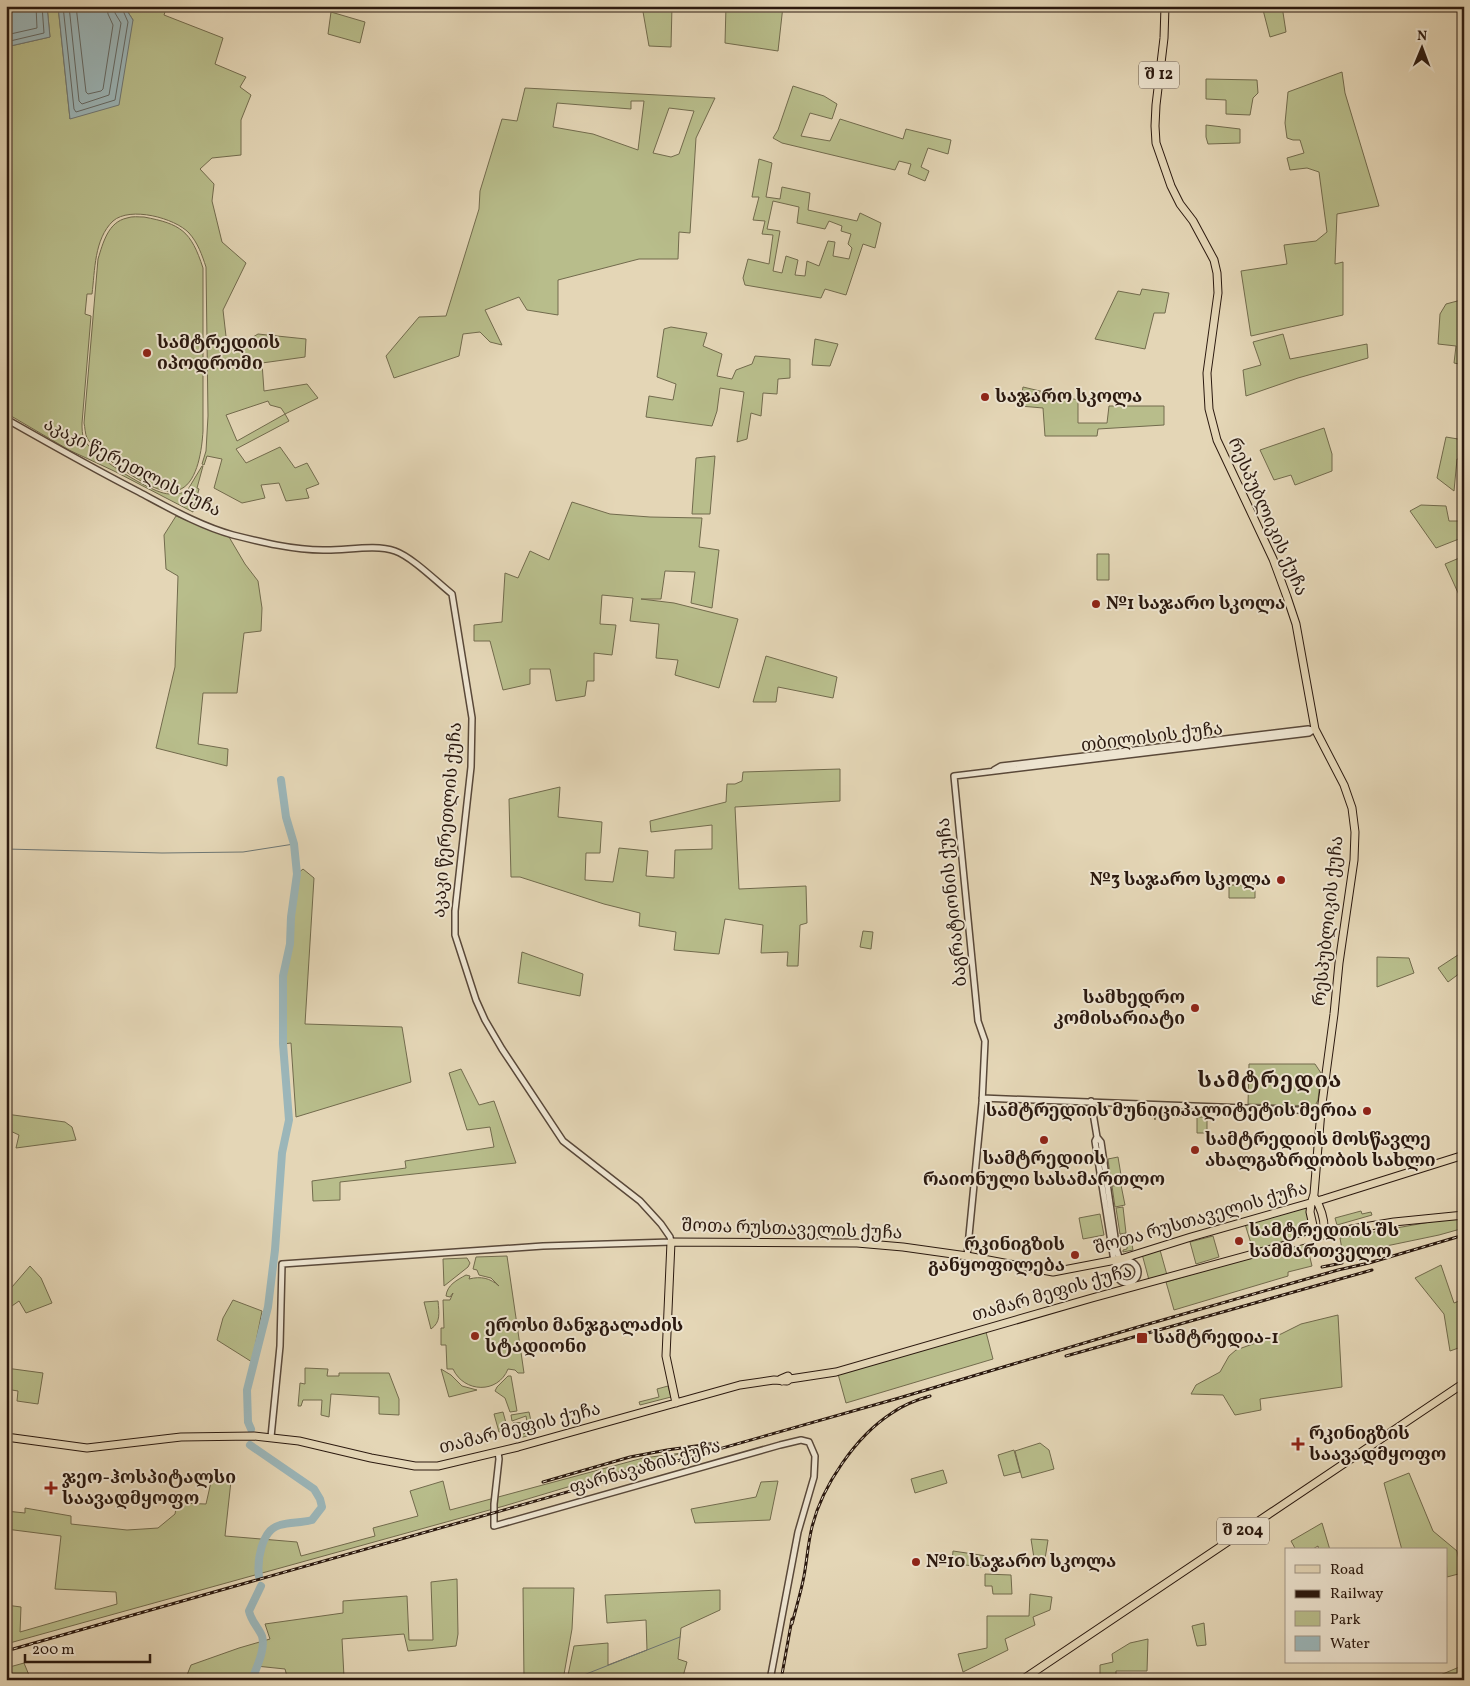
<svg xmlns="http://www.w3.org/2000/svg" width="1470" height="1686" font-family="Vollkorn,'Noto Serif Georgian',serif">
	<rect width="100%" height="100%" fill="#e4d6b6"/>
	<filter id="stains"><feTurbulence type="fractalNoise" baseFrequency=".004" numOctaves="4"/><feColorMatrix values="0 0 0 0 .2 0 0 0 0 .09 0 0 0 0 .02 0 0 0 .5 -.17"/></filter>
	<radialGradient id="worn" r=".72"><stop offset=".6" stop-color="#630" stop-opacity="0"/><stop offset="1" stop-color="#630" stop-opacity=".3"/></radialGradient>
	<path fill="#b8bd8b" stroke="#726b4d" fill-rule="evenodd" d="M47 6H58L70 119 133 20 124 6H167L164 15 223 38 215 64 246 77 240 87 251 95 241 120V155L212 158 200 169 214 184 212 201 222 242 246 263 223 310 227 345 230 351 258 334 306 339 305 357 262 363 264 391 307 384 318 398 285 414 289 421 236 449 246 463 280 447 295 468 307 463 319 484 306 489 309 498 286 501 279 483 261 485 265 498 242 503 214 488 222 459 207 456 204 465 202 464 206 451 208 416 206 267C202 255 198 243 189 233 175 218 130 206 113 221 94 239 95 271 92 294H87L85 314 91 316 82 423C82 428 82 435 84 439 92 456 142 486 160 492 168 495 179 495 187 491L202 466H203L197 488 199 489 193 512 114 471 69 450 6 413V47L50 37ZM268 401 270 405 281 408 285 414 237 441 226 415Z
		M642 6H672L671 47 649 46Z
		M726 6H783L778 51 725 43Z
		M1262 6H1282L1286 32 1270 37Z
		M331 12 365 22 360 43 328 34Z
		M1342 72 1345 93 1379 206 1337 214 1335 264 1343 262V315L1251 336 1241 271 1287 264 1284 245 1316 241 1327 232 1319 172 1307 168 1290 170 1287 158 1304 153 1300 140H1293L1287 138 1285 123 1288 92Z
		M1206 79 1257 80 1258 93 1253 98 1250 115 1226 114V100L1206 99Z
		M793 86 824 96 837 104 832 119 810 113 801 136 830 141 840 119 903 139 906 129 951 140 948 154 928 148 921 167 929 171 925 181 908 174 911 164 899 161 895 170 782 143 773 138 778 130Z
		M525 88 715 98 696 138 690 233 679 232 678 259H639L558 280V315L527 310 519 297 485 310 502 345 490 342 480 332 463 334 459 356 394 378 386 356 419 317 446 316 479 209 480 191 502 119 517 121ZM631 101H644L638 150 593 134 553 127 557 103 631 109ZM669 108 694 111 679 154 671 157 653 153Z
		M1206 125 1240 129V143L1208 144 1206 137Z
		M759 159 772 163 766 197 780 199 782 187 810 193 808 210 857 221 860 213 881 223 875 248 863 244 846 295 825 289 821 298 745 285 743 278 748 259 769 264 773 235 762 234 765 221 753 220 759 197H752ZM773 201 799 207 797 223 825 229 829 221 842 226 841 231 851 234 848 244 852 248 849 259 833 256 835 242 828 241 819 266 807 261 805 276 795 275 798 260 786 256 782 273 773 271 780 231 767 229Z
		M144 217C181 224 191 231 203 268V431C202 448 198 481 181 489 176 492 167 492 162 490 145 487 95 453 87 438 85 434 85 427 84 423L98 259C103 243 108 222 127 218 132 216 139 217 144 217Z
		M1142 289 1169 293 1165 313H1154L1145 349 1095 339 1118 291 1140 295Z
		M1461 300 1464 301V365L1454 363 1456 346 1438 344 1440 314 1446 304Z
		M671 327 707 333 703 346 722 354 717 376 732 379 736 370 752 364 755 356 790 359V378L778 379 777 394 763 393 761 416 751 413 747 439 737 442 744 392 720 388 717 411 712 426 646 417 649 396 673 400 676 384 657 377 664 329Z
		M1283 334 1290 359 1367 344 1368 358 1298 378 1246 396 1243 370 1261 365 1253 342Z
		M815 339 838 344 830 366 812 365Z
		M1023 387 1078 400V423H1107L1109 406H1164V425L1098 429 1097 436H1045L1043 408 1020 406Z
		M1324 428 1332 454V471L1295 485 1291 475 1274 480 1260 450Z
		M1446 437 1464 440V459H1457L1454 491 1437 478Z
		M715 456 710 514H692L696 458Z
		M572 502 610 514 650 517 702 518 699 547 719 550 712 608 691 603 695 572 665 571 661 599H641L674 603 738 619 719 688 675 675 678 660 656 658 659 624 630 621 633 598 602 595 600 624 616 625 612 655 594 653V681H587L585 696 556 701 550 669H530V684L503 690 490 641H474V625L502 622 505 573 518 578 530 551 549 560Z
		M1421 505 1446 506 1449 521H1464V537L1436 548 1410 511Z
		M176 516 229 537 245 564 258 581 262 608 261 631 244 633 237 693H203L198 744 228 749 227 766 156 748 175 667 178 576 166 569 164 535Z
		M1097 554H1109V580H1097Z
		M1464 556V606L1445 564Z
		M766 656 837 677 833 698 778 687 776 702H753Z
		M840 769V801L735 807 739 889 806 886 807 923 800 925 798 966H787L788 952 761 953 763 925 725 919 719 954 674 950 676 932 639 926 640 913 604 904 520 877H511L509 799 560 787 558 817 602 822 600 853H586L585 880 613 882 619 848 648 851 646 876 674 878 675 850 712 849V825L651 832 650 821 726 802 727 784H735L742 781 743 772Z
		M303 869 314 878 305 1024 402 1027 411 1082 296 1117 291 1043 283 1044V976L290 944 291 917 297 874Z
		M1229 885H1255V898H1229Z
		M863 931 873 932 871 949 860 947Z
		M1464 951V970L1448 982 1438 968Z
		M522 952 583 974 580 996 518 983Z
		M1377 957 1409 958 1414 973 1377 987Z
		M1249 1064H1315L1321 1073 1318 1100 1315 1106 1248 1104Z
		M461 1069 479 1105 494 1101 516 1163 340 1182V1200L313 1201 312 1181 406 1168 405 1161 494 1147 490 1127 467 1130 449 1073Z
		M1151 1107 1189 1108V1116H1156L1155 1120Z
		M6 1114 65 1122 72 1127 76 1140 16 1148 19 1135 6 1129Z
		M1197 1117H1207V1133H1197Z
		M1118 1157 1122 1181 1111 1183 1108 1159Z
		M1121 1185 1125 1205 1115 1207 1112 1186Z
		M1123 1207 1126 1233 1120 1234 1116 1208Z
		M1307 1207 1309 1234 1253 1250 1245 1224Z
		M1361 1211 1362 1214 1371 1212 1372 1215 1337 1225 1335 1218Z
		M1100 1214 1104 1235 1083 1239 1079 1218Z
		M1464 1216V1228L1439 1235 1343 1255 1340 1238Z
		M1130 1233 1133 1250 1123 1252V1250L1127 1249V1246L1123 1247 1120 1235Z
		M1213 1236 1219 1257 1196 1264 1190 1242Z
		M1306 1241 1312 1266 1288 1272V1276L1174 1310 1166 1282Z
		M1160 1250 1167 1275 1149 1280 1142 1254Z
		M507 1256 524 1373H518L515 1370 508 1369C498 1394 464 1393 453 1369H447L446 1345H441V1328H444L443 1300H450L453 1293 450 1297 446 1296C447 1285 457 1280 466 1275L470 1276 469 1279C481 1276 490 1278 499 1286L491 1278 479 1275 477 1270 473 1269 476 1257Z
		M467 1258 470 1263 468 1267 444 1286 443 1259Z
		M1441 1265 1454 1303 1464 1299V1346L1450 1351 1444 1314 1415 1278Z
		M30 1266 41 1278 52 1303 26 1313 19 1301 9 1308 6 1304V1294Z
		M233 1300 262 1311 252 1362 217 1340 223 1318Z
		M438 1301C439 1313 441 1322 431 1329L424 1302Z
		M1338 1315 1342 1387 1260 1399 1261 1410 1235 1415 1223 1395 1191 1394 1196 1385 1220 1372 1229 1356 1236 1350 1281 1334 1301 1324Z
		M986 1332 993 1359 846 1403 838 1374Z
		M6 1368 43 1373 38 1404 17 1401 18 1391 6 1389Z
		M305 1368 328 1369 327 1376H339V1373H389L399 1399V1415L379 1414V1397L331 1394 329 1417 321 1415 322 1400H303L301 1406H298L300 1383 305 1384Z
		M441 1369 451 1375 462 1386 477 1390 449 1397Z
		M508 1376H511L517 1411 510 1412 505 1398 495 1391 497 1387Z
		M668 1386 671 1397 640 1405 639 1402 659 1397 657 1389Z
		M503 1412 508 1430 499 1432 494 1414Z
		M529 1412 534 1434 516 1439 515 1435 519 1433 520 1435 529 1432 527 1427 515 1433 514 1430 523 1427 514 1429 513 1423 527 1422 526 1416 512 1421 511 1415Z
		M1040 1443 1049 1450 1054 1469 1022 1478 1015 1451Z
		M1014 1450 1020 1472 1004 1476 998 1455Z
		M682 1453 504 1506 6 1644V1605L21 1607 20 1632 117 1604 116 1592 55 1589 61 1536 6 1529V1511L25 1513V1508L71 1516V1524L127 1530 143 1529 158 1528 175 1514 177 1503 206 1504 211 1482 231 1481 225 1536 297 1542 301 1556 375 1536 373 1528 418 1516 410 1491 443 1481 450 1510 643 1458Z
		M943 1470 947 1483 915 1493 911 1479Z
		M1409 1473 1433 1531 1457 1551 1462 1573 1447 1577 1446 1550H1402L1384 1483Z
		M778 1481 770 1520 695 1523 691 1509 756 1497 761 1482Z
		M1322 1523 1330 1550H1319L1318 1546 1311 1550H1296L1291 1541Z
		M1031 1539 1048 1540 1045 1559 1034 1558Z
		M953 1551 987 1556 986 1568 952 1563Z
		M985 1574 1011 1575 1012 1594H993L992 1586H985Z
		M457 1579 458 1634 456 1646 408 1651 404 1634 342 1639 344 1677 316 1678V1680H288L285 1669 256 1666 252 1680H225V1678L222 1680H185L191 1665 239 1648 270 1639 265 1624 343 1613V1601L407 1596 409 1640H433L431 1582Z
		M523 1588H574L572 1629 563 1680H524Z
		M720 1590V1610L681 1628 678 1659 687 1662 682 1680H567L574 1646 608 1643V1665L647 1650 646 1620 607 1623 605 1595Z
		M1030 1594 1052 1597 1050 1610 1033 1617 1035 1625 1005 1639 1008 1650 963 1672 958 1654 987 1648V1616H1029Z
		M1204 1623 1206 1645 1197 1646 1192 1626Z
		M1148 1639 1147 1671H1116V1680H1090V1678H1100V1665L1113 1662 1112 1654 1130 1643Z
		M24 1663 31 1680H6V1668Z
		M1464 1665V1680H1441L1438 1676Z"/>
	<path fill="#9bb6b9" stroke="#6e7775" d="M6 6H47L50 37 6 47Z
		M58 6H124L133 20 119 105 70 119Z"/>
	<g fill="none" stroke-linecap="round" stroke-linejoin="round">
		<path stroke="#636864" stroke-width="1" d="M63 6 74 109 76 112 115 100 128 22 121 6
			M69 6 79 101 82 104 109 95 121 23 115 13 114 6
			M76 6 86 92 88 94 101 91 103 89 113 25 108 14 107 6
			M6 35 37 28 36 6
			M6 42 44 33 42 6"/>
		<path stroke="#6e7775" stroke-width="1" d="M6 849 162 853 243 852 294 844
			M571 1680 680 1637"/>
		<path stroke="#9bb6b9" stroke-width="8" d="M251 1429 248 1422 247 1390 268 1307 275 1250 282 1153 289 1120 283 1044V976L290 944 291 917 297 874 294 844 286 817 281 780
			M250 1445 314 1489 320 1499 322 1507 312 1520C301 1523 290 1522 280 1525 261 1530 257 1561 259 1577
			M252 1680C256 1668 266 1649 262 1636 258 1627 251 1621 249 1611L261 1586"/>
		<defs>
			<path id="minor" d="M6 419C50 444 94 469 139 492 169 508 200 526 233 535 261 542 293 550 323 550 344 551 375 544 395 551 412 557 437 582 452 594L472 718 471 767 455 911V935L476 1000 485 1020 502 1049 563 1141 640 1201 661 1224 670 1237 671 1242 543 1246 282 1264 280 1346 271 1437
				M994 770 1001 766 1308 729 1312 730
				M982 1098 1321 1111
				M1091 1101 1097 1137 1095 1141 1114 1261 1117 1267
				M1097 1137 1101 1142 1117 1251 1119 1257 1128 1261
				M967 1256 982 1103 985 1041 978 1021 954 776 1309 733 1315 729
				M1116 1272a11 11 0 1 1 22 0a11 11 0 1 1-22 0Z
				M498 1452 499 1459 494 1504V1526L780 1445 801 1440 809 1442 815 1456 814 1477 798 1532 770 1680"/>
			<path id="major" d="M1165 6 1164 38 1156 105 1155 126 1156 143 1171 186 1180 204 1193 221 1214 260 1217 273 1218 293 1207 373 1209 409 1217 440 1273 559 1287 597 1296 624 1315 729 1344 785 1352 808 1355 832 1354 860 1339 963 1334 1014 1321 1111 1314 1194 1311 1204 1310 1212 1314 1230 1317 1234 1321 1235
				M1315 1198C1321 1208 1325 1221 1324 1233L1321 1235
				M790 1379 836 1372 1092 1298 1334 1232 1394 1222 1464 1215
				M676 1403 666 1356 671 1242 857 1243 903 1247 967 1256 1053 1272 1121 1259 1191 1237 1324 1199 1464 1155
				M6 1437 87 1448 181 1437 254 1436 299 1441 371 1458 415 1466H438L518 1447 740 1385 774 1380 787 1381 790 1379 788 1376 781 1379 782 1381
				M1022 1680 1464 1383"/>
		</defs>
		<use href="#minor" stroke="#594839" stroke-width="8"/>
		<use href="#major" stroke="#2b190f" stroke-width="9"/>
		<use href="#minor" stroke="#ede4d0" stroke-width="5"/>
		<use href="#major" stroke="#e4d6b6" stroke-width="7"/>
		<defs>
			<path id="rail" d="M1322 1267 1342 1263
				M1066 1356 1372 1270
				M543 1482 630 1457 667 1450 717 1443
				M792 1624C796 1608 801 1592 804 1576 807 1560 808 1543 812 1527 822 1486 856 1436 892 1413 903 1405 916 1400 930 1396
				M6 1651 899 1398 1138 1327 1338 1270 1369 1263 1464 1235
				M781 1680 792 1619"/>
		</defs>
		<use href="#rail" stroke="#2b190f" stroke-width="3"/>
		<use href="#rail" stroke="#ede4d0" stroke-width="1" stroke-dasharray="4" stroke-linecap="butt"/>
	</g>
	<g fill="#8f2418" stroke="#ede4d0" stroke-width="2">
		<circle cx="147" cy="353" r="5"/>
		<circle cx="985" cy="397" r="5"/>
		<circle cx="1096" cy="604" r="5"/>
		<circle cx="1281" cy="880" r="5"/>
		<circle cx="1195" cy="1008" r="5"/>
		<circle cx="1367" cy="1111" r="5"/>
		<circle cx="1044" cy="1140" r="5"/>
		<circle cx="1195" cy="1150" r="5"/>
		<circle cx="1239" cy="1241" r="5"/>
		<circle cx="1075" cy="1255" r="5"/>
		<circle cx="475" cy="1336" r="5"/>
		<rect x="1136" y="1332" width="12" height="12" rx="2.5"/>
		<path d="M1295.5 1436.5h5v5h5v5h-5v5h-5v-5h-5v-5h5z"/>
		<path d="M48.5 1480.5h5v5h5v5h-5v5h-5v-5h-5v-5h5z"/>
		<circle cx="916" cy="1562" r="5"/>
	</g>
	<g text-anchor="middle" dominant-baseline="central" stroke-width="4" stroke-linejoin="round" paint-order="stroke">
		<g fill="#ede4d0" stroke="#655649" stroke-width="1">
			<rect x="1139" y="61.5" width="40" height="27" rx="4"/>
			<rect x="1217" y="1517.5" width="52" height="27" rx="4"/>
		</g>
		<g font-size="16" font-weight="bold" fill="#2b190f">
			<text x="1159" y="75">შ 12</text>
			<text x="1243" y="1531">შ 204</text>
		</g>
		<g font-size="18" font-weight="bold" fill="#2b190f" stroke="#ede4d0" text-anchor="start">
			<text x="157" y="343">სამტრედიის<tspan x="157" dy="21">იპოდრომი</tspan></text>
			<text x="995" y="397">საჯარო სკოლა</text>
			<text x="1106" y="604">№1 საჯარო სკოლა</text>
			<text x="1271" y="880" text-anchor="end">№3 საჯარო სკოლა</text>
			<text x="1185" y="998" text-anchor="end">სამხედრო<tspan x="1185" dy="21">კომისარიატი</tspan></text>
			<text x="1357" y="1111" text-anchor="end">სამტრედიის მუნიციპალიტეტის მერია</text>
			<text x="1205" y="1140">სამტრედიის მოსწავლე<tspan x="1205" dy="21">ახალგაზრდობის სახლი</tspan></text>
			<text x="1044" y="1159" text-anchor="middle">სამტრედიის<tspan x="1044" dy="21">რაიონული სასამართლო</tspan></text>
			<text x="1249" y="1231">სამტრედიის შს<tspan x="1249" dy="21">სამმართველო</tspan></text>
			<text x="1065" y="1245" text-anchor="end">რკინიგზის<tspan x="1065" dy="21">განყოფილება</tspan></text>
			<text x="485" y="1326">ეროსი მანჯგალაძის<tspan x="485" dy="21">სტადიონი</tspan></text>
			<text x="1153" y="1338">სამტრედია-1</text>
			<text x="1309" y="1434">რკინიგზის<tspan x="1309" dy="21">საავადმყოფო</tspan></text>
			<text x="62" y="1478">ჯეო-ჰოსპიტალსი<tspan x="62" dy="21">საავადმყოფო</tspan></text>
			<text x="926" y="1562">№10 საჯარო სკოლა</text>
		</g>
		<g font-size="18" fill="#2b190f" stroke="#ede4d0">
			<text transform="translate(132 468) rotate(27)">აკაკი წერეთლის ქუჩა</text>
			<text transform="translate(1267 517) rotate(66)">რესპუბლიკის ქუჩა</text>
			<text transform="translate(1152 738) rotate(-7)">თბილისის ქუჩა</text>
			<text transform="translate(448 820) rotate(-85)">აკაკი წერეთლის ქუჩა</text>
			<text transform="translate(953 902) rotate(-96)">ბაგრატიონის ქუჩა</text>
			<text transform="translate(1329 921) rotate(-84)">რესპუბლიკის ქუჩა</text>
			<text transform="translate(1201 1219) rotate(-16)">შოთა რუსთაველის ქუჩა</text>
			<text transform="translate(792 1230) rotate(2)">შოთა რუსთაველის ქუჩა</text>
			<text transform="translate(1052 1294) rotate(-16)">თამარ მეფის ქუჩა</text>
			<text transform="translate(520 1429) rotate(-14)">თამარ მეფის ქუჩა</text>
			<text transform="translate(645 1468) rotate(-16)">ფარნავაზის ქუჩა</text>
		</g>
		<g font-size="22" font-weight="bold" letter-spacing="1" fill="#2b190f" stroke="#ede4d0">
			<text x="1270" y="1081">სამტრედია</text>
		</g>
	</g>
	<rect width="1470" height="1686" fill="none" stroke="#e4d6b6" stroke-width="25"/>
	<rect x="8" y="8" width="1455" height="1671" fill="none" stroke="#2b190f" stroke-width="2.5"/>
	<rect x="12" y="12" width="1445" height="1661" fill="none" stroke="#2b190f"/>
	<rect x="1285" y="1548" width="162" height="115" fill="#ede4d0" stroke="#9f9383"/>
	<rect x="1295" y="1565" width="25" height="8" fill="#e4d6b6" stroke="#9f9383"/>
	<text x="1330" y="1574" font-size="15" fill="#2b190f">Road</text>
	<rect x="1295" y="1590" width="25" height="8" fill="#2b190f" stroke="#9f9383"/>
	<text x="1330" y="1598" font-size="15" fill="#2b190f">Railway</text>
	<rect x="1295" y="1611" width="25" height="15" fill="#b8bd8b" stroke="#9f9383"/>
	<text x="1330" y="1624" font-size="15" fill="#2b190f">Park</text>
	<rect x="1295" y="1636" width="25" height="15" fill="#9bb6b9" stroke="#9f9383"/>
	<text x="1330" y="1648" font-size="15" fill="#2b190f">Water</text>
	<g transform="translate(1422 48) rotate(1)" stroke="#ede4d0" stroke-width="4" paint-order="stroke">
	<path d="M0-4L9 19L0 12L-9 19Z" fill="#2b190f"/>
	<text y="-8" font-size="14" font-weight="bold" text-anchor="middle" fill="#2b190f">N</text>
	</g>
	<path d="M25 1654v8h125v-8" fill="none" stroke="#2b190f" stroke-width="2.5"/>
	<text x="32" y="1654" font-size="15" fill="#2b190f" stroke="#ede4d0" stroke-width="4" paint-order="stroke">200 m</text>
	<rect width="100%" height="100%" filter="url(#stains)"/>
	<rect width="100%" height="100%" fill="url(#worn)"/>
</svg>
